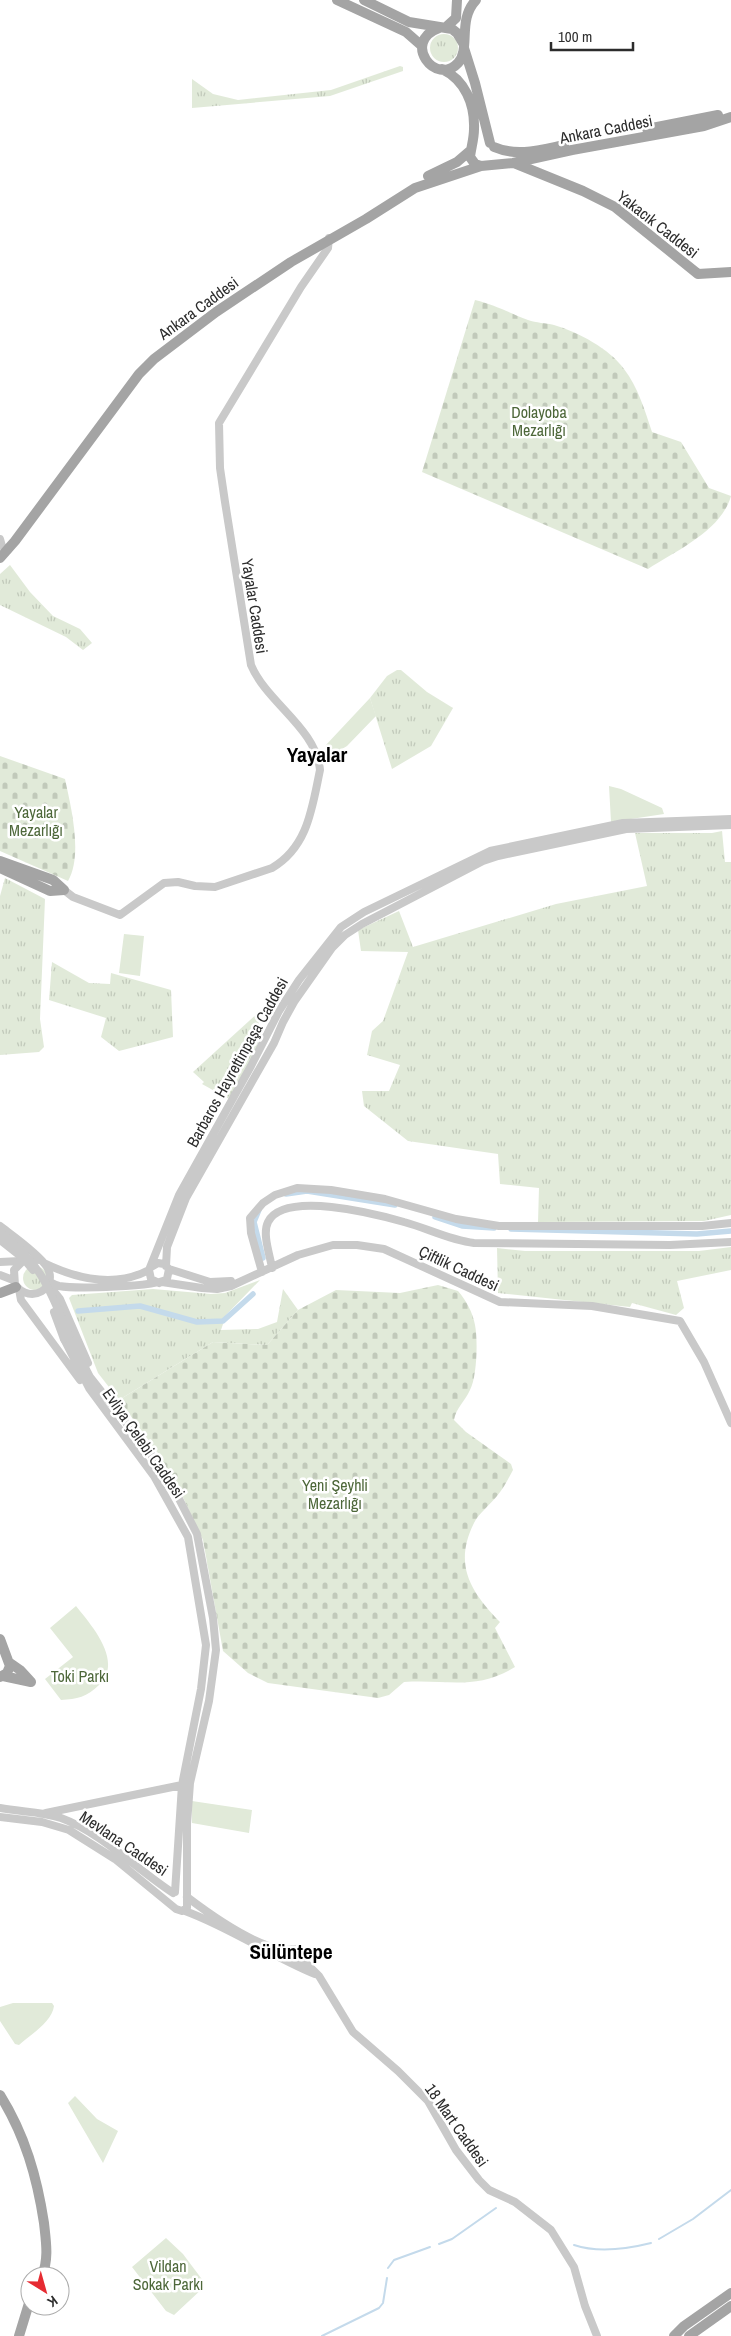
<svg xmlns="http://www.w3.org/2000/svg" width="731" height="2336" font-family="'Archivo Narrow',sans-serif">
	<defs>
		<pattern id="grass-tufts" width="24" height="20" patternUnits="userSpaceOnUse" patternTransform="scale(1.25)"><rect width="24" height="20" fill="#e1ead9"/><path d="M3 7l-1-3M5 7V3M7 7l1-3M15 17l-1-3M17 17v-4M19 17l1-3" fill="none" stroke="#c1c9ba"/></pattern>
		<pattern id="cemetery-stones" width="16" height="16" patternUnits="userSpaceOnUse" patternTransform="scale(1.25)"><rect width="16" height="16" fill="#e1ead9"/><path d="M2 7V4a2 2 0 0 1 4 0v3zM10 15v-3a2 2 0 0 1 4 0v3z" fill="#c1c9ba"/></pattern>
	</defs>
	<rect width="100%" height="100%" fill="#fff"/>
	<path fill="url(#grass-tufts)" d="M430 48a14 14 0 1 1 28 0a14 14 0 1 1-28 0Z
		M400 66 403 67V71L330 96 192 108V79L213 94 238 100 331 90Z
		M10 565 30 592 53 616 80 629 92 643 83 650 66 637 0 605V574Z
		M397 670H401L427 692 453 708 431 746 392 769 370 698 387 676Z
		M722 831 725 862H731V1215L704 1221 538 1222 539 1188 500 1184 498 1154 408 1141 364 1106 362 1091H389L400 1065 367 1055 372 1031 383 1021 408 952 361 951 358 930 399 911 413 947 556 904 647 886 635 833H712Z
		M5 878 45 899 40 1019 44 1047 39 1052 0 1055V896Z
		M52 962 89 983 110 984 111 973 171 990 173 1037 119 1051 101 1037 106 1018 49 1000Z
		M260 1011 257 1049 229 1099 202 1084 204 1082 193 1072Z
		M731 1247V1270L677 1281 684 1308 676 1315 632 1303 630 1307 498 1293 497 1248 525 1251H699Z
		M23 1278a12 12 0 1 1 24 0a12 12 0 1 1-24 0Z
		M260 1280 226 1315 221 1330 258 1329 277 1322 283 1289 298 1310 267 1345 213 1342 119 1400 98 1373 69 1298 72 1295 153 1289 211 1294 225 1293Z"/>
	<path fill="url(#cemetery-stones)" d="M475 300C496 305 509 313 528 320 536 323 546 323 554 325 578 332 610 349 624 369 638 387 645 411 652 432L681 442 709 488 731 496C721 531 677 550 648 569L422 472Z
		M0 756 65 779C71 807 83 855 68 881L0 851Z
		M438 1285 458 1291C466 1300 473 1313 475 1325 478 1340 477 1377 470 1390 465 1401 456 1408 454 1420L466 1432 511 1464 513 1470C508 1479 504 1488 497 1496 490 1505 479 1513 474 1523 453 1565 471 1592 500 1622L495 1628 515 1667C476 1691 447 1679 404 1682L389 1695 378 1698 268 1683 248 1673 223 1651 203 1540 181 1493 160 1456 119 1400 213 1342 267 1345 298 1310 336 1290 400 1293Z"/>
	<path fill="#e1ead9" d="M370 698 376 716 347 746 327 758 325 746Z
		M609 786 621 789 662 808 664 814 611 822Z
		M124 934 144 936 140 976 119 973Z
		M76 1606C91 1625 124 1661 99 1685 87 1697 77 1699 61 1700L45 1679 73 1657 50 1628Z
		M192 1801 252 1810 249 1833 192 1823Z
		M13 2003H52L54 2006C52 2022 30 2035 19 2045L15 2044 0 2021V2007Z
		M75 2096 97 2119 118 2131 103 2163 68 2103Z
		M166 2238 183 2254 204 2282 203 2288 174 2315 166 2311 132 2267Z"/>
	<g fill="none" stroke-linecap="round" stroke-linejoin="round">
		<path stroke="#c4daeb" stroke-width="2" d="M659 2239 693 2219 731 2190
			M439 2244 452 2239 496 2208
			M574 2245C598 2253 627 2249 651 2243
			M388 2268 394 2260 430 2247
			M322 2336 379 2308 383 2303 387 2278"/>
		<path stroke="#c4daeb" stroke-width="5.5" d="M286 1194 307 1191 395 1205
			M259 1210 254 1222 263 1258
			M435 1217 462 1226 494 1228
			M511 1229 697 1234 731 1231
			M78 1311 140 1306 197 1322 223 1321 253 1294"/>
		<path stroke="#c9c9c9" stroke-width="8" d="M0 539 2 546 8 550
			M64 890 73 897 120 915 164 883 178 882 195 886 215 887 272 868C308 847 312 808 320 770 316 728 267 703 251 665L225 502 220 468 219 423 301 287 328 248 329 238
			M0 1226C13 1236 39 1254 47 1267 59 1288 31 1305 15 1285L14 1270 25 1259 40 1260
			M0 1262 20 1261
			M44 1263C77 1279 115 1288 149 1270
			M166 1266 167 1247 186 1198 274 1043 283 1022 294 1002 332 948 345 935 362 924 483 861 498 856 626 829 731 825
			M272 1268C270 1255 262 1234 268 1222 284 1190 376 1214 404 1222 427 1228 449 1240 474 1243L670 1245 731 1242
			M169 1269 210 1282 231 1281
			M262 1272 251 1233 250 1218 263 1203 275 1195 297 1188 331 1190 385 1199 456 1219 499 1226H702L731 1223
			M0 1275 13 1280
			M48 1281C52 1283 55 1285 59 1286 75 1289 156 1287 167 1279L169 1269 164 1264 158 1263 151 1267
			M162 1282 202 1288 217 1289 231 1286 298 1255 333 1245H357L384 1249 500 1302 592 1306 680 1321 704 1362 731 1423
			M159 1283 151 1279 149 1270 179 1195 251 1066 279 1011 299 980 341 927 364 912 490 851 623 823 731 819
			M48 1284 60 1299 88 1363
			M19 1289 21 1300 80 1380
			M64 1339 89 1388 154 1476 188 1537 206 1645 201 1689 182 1785 175 1892
			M0 1808C20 1812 41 1811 61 1818 102 1833 136 1869 173 1893
			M46 1813 182 1785
			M0 1817 42 1822 69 1830 115 1859 176 1909 182 1911 187 1908V1824L190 1783 209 1701 216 1650 213 1618 197 1534 175 1491 150 1453 90 1377 69 1336
			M187 1897C212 1916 255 1946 285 1950
			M185 1911C231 1928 271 1956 315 1974
			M284 1954 285 1950 294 1949 300 1955 299 1961
			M301 1958 319 1976 353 2032 398 2071 428 2101 456 2150 479 2180 489 2190 515 2202 551 2230 574 2267 585 2306 597 2336"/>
		<path stroke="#a4a4a4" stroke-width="10" d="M337 0 406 32 422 46
			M364 0 409 22 452 29 457 33 463 43
			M439 28C401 42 436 87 458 63 471 49 457 20 476 0
			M445 28 456 18 457 0
			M464 48 475 83 490 143
			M442 69C465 80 475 104 474 129 474 139 471 148 470 157L475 164 481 166 513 163 572 150 704 126 731 117
			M647 129 718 115
			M494 147C517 157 540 150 564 145
			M514 163 583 191 615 207 698 274 731 272
			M428 176 457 162 471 150
			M0 558 15 541 139 374 154 359 216 312 291 262 366 219 415 188 481 166
			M0 861 53 880 64 890
			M0 868 50 891 64 890
			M0 1293 16 1287
			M0 1639 10 1666 7 1673 0 1677
			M10 1663 20 1670 31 1682
			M3 1676 31 1682
			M0 2095C25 2135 37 2177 44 2223 46 2242 49 2258 42 2276
			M19 2336 30 2300
			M674 2336 684 2326 731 2293
			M689 2336 731 2306"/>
		<path stroke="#c9c9c9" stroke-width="8" d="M0 1233C40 1260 52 1294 69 1336
			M0 1240 23 1258 33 1270
			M54 1312 64 1339"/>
	</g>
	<g text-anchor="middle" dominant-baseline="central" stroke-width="5" stroke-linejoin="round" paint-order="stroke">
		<g font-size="16" fill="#2c2c2c" stroke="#fff">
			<text transform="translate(606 129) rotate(-11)">Ankara Caddesi</text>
			<text transform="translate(658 224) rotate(38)">Yakacık Caddesi</text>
			<text transform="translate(198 308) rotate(-36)">Ankara Caddesi</text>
			<text transform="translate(255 606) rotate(81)">Yayalar Caddesi</text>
			<text transform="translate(237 1062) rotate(-61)">Barbaros Hayrettinpaşa Caddesi</text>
			<text transform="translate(459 1268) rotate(25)">Çiftlik Caddesi</text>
			<text transform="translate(144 1443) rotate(55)">Evliya Çelebi Caddesi</text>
			<text transform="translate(124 1843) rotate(34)">Mevlana Caddesi</text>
			<text transform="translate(457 2125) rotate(55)">18 Mart Caddesi</text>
		</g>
		<g font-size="16" fill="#4d6739" stroke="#fff">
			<text x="539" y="412">Dolayoba<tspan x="539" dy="18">Mezarlığı</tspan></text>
			<text x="36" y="812">Yayalar<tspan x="36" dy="18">Mezarlığı</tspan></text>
			<text x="335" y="1485">Yeni Şeyhli<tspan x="335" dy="18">Mezarlığı</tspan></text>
			<text x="80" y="1676">Toki Parkı</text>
			<text x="168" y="2266">Vildan<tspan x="168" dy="18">Sokak Parkı</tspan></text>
		</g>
		<g font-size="21" font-weight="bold" fill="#000" stroke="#fff">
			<text x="317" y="754">Yayalar</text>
			<text x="291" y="1951">Sülüntepe</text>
		</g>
	</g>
	<g transform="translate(45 2291) rotate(143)"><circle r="24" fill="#ffffff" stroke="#ababab"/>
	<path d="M0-4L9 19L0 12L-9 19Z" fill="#e62b32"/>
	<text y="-8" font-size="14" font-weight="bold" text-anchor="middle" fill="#2c2c2c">K</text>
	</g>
	<path d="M551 42v8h82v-8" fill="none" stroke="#2c2c2c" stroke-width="2.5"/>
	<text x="558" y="42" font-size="15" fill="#2c2c2c" stroke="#ffffff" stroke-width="4" paint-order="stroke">100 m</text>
</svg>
